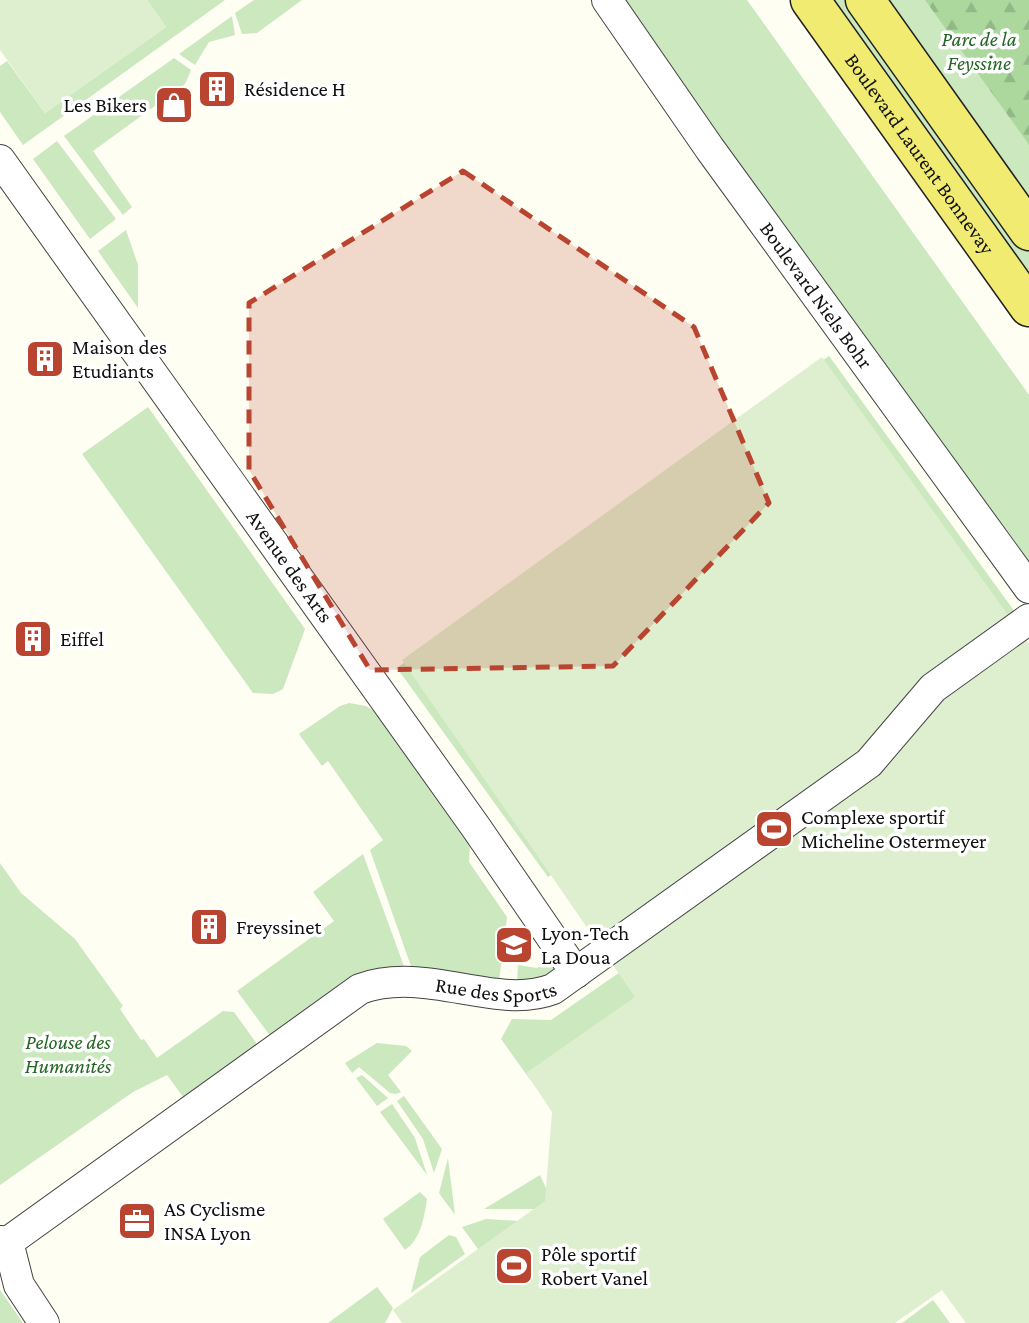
<svg xmlns="http://www.w3.org/2000/svg" width="1029" height="1323" font-family="'Crimson Pro',serif">
	<defs>
		<pattern id="forest-firs" width="22" height="20" patternUnits="userSpaceOnUse" patternTransform="scale(1.75)"><rect width="22" height="20" fill="#acd89e"/><path d="M5 1l3.5 6h-7zM16 11l3.5 6h-7z" fill="#93b887"/></pattern>
	</defs>
	<rect width="100%" height="100%" fill="#fefef3"/>
	<path fill="#cbe8be" d="M147 0H225L23 145 0 112V66L7 61 45 113 166 27Z
		M254 0H302L257 33 242 34 235 13Z
		M619 0H747L1029 395V568Z
		M823 0H851L1029 249V288Z
		M880 0H1029V209Z
		M232 16 235 35 209 42 195 65 179 54Z
		M174 58 191 70 185 84 93 151 132 207 123 215 64 136Z
		M57 141 116 219 90 239 33 159Z
		M126 230 138 265V308L98 251Z
		M829 356 1015 612 1005 620 815 366Z
		M148 407 305 629 283 689 273 694 253 693 82 454Z
		M417 653 568 863 548 877 397 668Z
		M349 703 366 706 380 715 470 844 469 862 507 917 499 981 412 969 370 850 383 840 328 761 322 766 299 734 340 706Z
		M1024 727 531 1081 501 1039 512 1019 551 1020 659 945Z
		M363 854 405 969 271 1037 237 991 334 921 313 892Z
		M0 863 21 893 75 939 123 1006 120 1009 141 1040 144 1039 157 1058 223 1011 234 1012 259 1047 186 1101 167 1075 133 1092 0 1185Z
		M553 958 556 972 549 978 517 983 518 965 537 968Z
		M377 1043 406 1046 412 1051 388 1075 401 1092 396 1094 390 1093 359 1067 352 1073 345 1063Z
		M362 1075 388 1098 377 1106 356 1078Z
		M404 1096 442 1149 434 1173 423 1139 397 1101Z
		M392 1104 415 1138 427 1175 380 1112Z
		M448 1158 455 1215 439 1193Z
		M540 1175 558 1215 536 1209H484Z
		M420 1192 427 1199C424 1218 421 1239 405 1250L383 1219Z
		M486 1219 535 1222 483 1256 462 1227Z
		M449 1235 456 1237 465 1254 411 1293 420 1257Z
		M377 1287 393 1308 385 1323H328Z
		M0 1290 23 1323H0Z
		M933 1300 950 1323H902Z"/>
	<path fill="url(#forest-firs)" d="M925 0H1029V145L1025 139Z"/>
	<path fill="#deefcf" d="M0 0H147L166 27 45 113 0 50Z
		M822 357 1029 644V1323H966L942 1290 895 1323H402L393 1310 545 1201 552 1112 526 1073 635 997 402 660Z"/>
	<g fill="none" stroke-linecap="round" stroke-linejoin="round">
		<defs>
			<g id="street">
				<path id="s1" d="M607 0 710 149 1029 588"/>
				<path id="s2" d="M0 160 475 826 576 973"/>
				<path id="s3" d="M0 1241 8 1242 360 989C426 965 497 1011 553 989L869 763 933 688 1029 619"/>
				<path d="M8 1242 19 1285 44 1323"/>
			</g>
			<g id="primary">
				<path id="s4" d="M810 0 1029 307"/>
				<path d="M865 0 1029 231"/>
			</g>
		</defs>
		<use href="#street" stroke="#434343" stroke-width="32"/>
		<use href="#primary" stroke="#212121" stroke-width="41"/>
		<use href="#street" stroke="#fff" stroke-width="30"/>
		<use href="#primary" stroke="#f1ec71" stroke-width="38"/>
	</g>
	<path fill="#b9442f" fill-opacity="0.2" stroke="#b9442f" stroke-width="5" stroke-dasharray="14 9" stroke-linejoin="round" d="M463 171 694 327 769 503 613 666 370 670 249 470V303Z"/>
	<defs>
		<symbol id="building-square" viewBox="-11 -11 22 22"><rect x="-9" y="-9" width="18" height="18" rx="4" fill="#b9442f" stroke="#fff"/><path d="M-4-6H4V6H1V3H-1V6H-4ZM-2.5-4.3h1.7v1.8h-1.7ZM.8-4.3h1.7v1.8H.8ZM-2.5-1h1.7V.8h-1.7ZM.8-1h1.7V.8H.8Z" fill="#fff"/></symbol>
		<symbol id="shop-square" viewBox="-11 -11 22 22"><rect x="-9" y="-9" width="18" height="18" rx="4" fill="#b9442f" stroke="#fff"/><path d="M-5-2.5h2.3a2.7 3.5 0 0 1 5.4 0H5L5.5 6h-11ZM-1.5-2.5h3a1.5 2.3 0 0 0-3 0Z" fill="#fff"/></symbol>
		<symbol id="stadium-square" viewBox="-11 -11 22 22"><rect x="-9" y="-9" width="18" height="18" rx="4" fill="#b9442f" stroke="#fff"/><path d="M0-5a6.5 5 0 1 0 0 10a6.5 5 0 1 0 0-10ZM-3.5-1.8h7v3.6h-7Z" fill="#fff"/></symbol>
		<symbol id="university-square" viewBox="-11 -11 22 22"><rect x="-9" y="-9" width="18" height="18" rx="4" fill="#b9442f" stroke="#fff"/><path d="M0-5L7-2L0 1L-7-2ZM-4 1L0 2.5L4 1V4Q0 6-4 4Z" fill="#fff"/></symbol>
		<symbol id="office-square" viewBox="-11 -11 22 22"><rect x="-9" y="-9" width="18" height="18" rx="4" fill="#b9442f" stroke="#fff"/><path d="M-6-3h4V-5.5h4V-3h4V5H-6ZM-1-4.5V-3h2v-1.5ZM-6 0V1H6V0Z" fill="#fff"/></symbol>
	</defs>
	<g fill-rule="evenodd">
		<use href="#building-square" x="195" y="67" width="44" height="44"/>
		<use href="#shop-square" x="152" y="83" width="44" height="44"/>
		<use href="#building-square" x="23" y="337" width="44" height="44"/>
		<use href="#building-square" x="11" y="617" width="44" height="44"/>
		<use href="#stadium-square" x="752" y="807" width="44" height="44"/>
		<use href="#building-square" x="187" y="905" width="44" height="44"/>
		<use href="#university-square" x="492" y="923" width="44" height="44"/>
		<use href="#office-square" x="115" y="1199" width="44" height="44"/>
		<use href="#stadium-square" x="492" y="1244" width="44" height="44"/>
	</g>
	<g text-anchor="middle" dominant-baseline="central" stroke-width="7" stroke-linejoin="round" paint-order="stroke">
		<g font-size="21" font-style="italic" fill="#236523" stroke="#fff">
			<text x="979" y="39">Parc de la<tspan x="979" dy="24">Feyssine</tspan></text>
			<text x="68" y="1042">Pelouse des<tspan x="68" dy="24">Humanités</tspan></text>
		</g>
		<g font-size="21" fill="#101010" stroke="#fff" text-anchor="start">
			<text x="244" y="89">Résidence H</text>
			<text x="147" y="105" text-anchor="end">Les Bikers</text>
			<text x="72" y="347">Maison des<tspan x="72" dy="24">Etudiants</tspan></text>
			<text x="60" y="639">Eiffel</text>
			<text x="801" y="817">Complexe sportif<tspan x="801" dy="24">Micheline Ostermeyer</tspan></text>
			<text x="236" y="927">Freyssinet</text>
			<text x="541" y="933">Lyon-Tech<tspan x="541" dy="24">La Doua</tspan></text>
			<text x="164" y="1209">AS Cyclisme<tspan x="164" dy="24">INSA Lyon</tspan></text>
			<text x="541" y="1254">Pôle sportif<tspan x="541" dy="24">Robert Vanel</tspan></text>
		</g>
		<g font-size="21" fill="#101010" stroke="#fff">
			<text stroke="none"><textPath href="#s4" startOffset="189">Boulevard Laurent Bonnevay</textPath></text>
			<text stroke="none"><textPath href="#s1" startOffset="362">Boulevard Niels Bohr</textPath></text>
			<text stroke="none"><textPath href="#s2" startOffset="499">Avenue des Arts</textPath></text>
			<text stroke="none"><textPath href="#s3" startOffset="579">Rue des Sports</textPath></text>
		</g>
	</g>
</svg>
